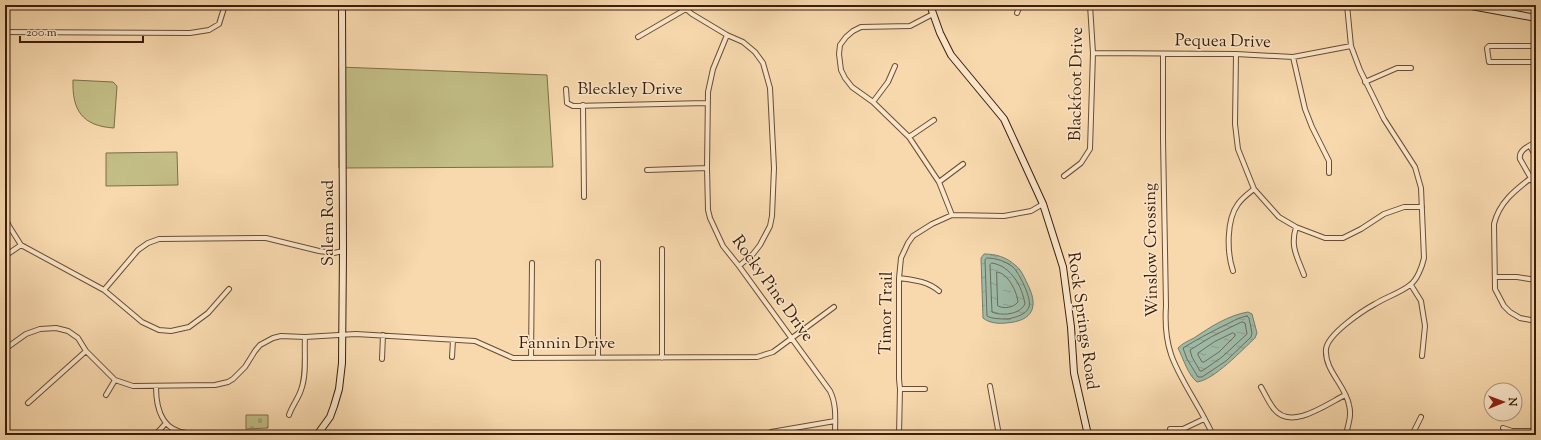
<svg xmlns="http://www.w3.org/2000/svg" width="1541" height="440" font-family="'Sorts Mill Goudy',serif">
	<defs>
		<pattern id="cemetery-stones" width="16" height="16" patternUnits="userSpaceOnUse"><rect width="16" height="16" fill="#c3be86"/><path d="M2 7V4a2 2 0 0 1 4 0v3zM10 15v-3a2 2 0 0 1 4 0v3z" fill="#a8a372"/></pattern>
		<pattern id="water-ripples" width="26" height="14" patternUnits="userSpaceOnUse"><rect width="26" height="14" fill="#9ebaa7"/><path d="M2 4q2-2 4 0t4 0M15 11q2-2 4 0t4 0" fill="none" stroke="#899f8e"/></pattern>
	</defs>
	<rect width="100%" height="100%" fill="#f8d9ae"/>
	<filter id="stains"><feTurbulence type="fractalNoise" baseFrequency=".005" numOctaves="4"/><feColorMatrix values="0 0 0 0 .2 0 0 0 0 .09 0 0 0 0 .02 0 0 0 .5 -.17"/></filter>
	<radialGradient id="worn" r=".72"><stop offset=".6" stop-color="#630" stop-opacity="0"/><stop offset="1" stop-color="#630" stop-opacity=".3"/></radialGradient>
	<path fill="url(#cemetery-stones)" stroke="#7f6e48" d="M246 415H268V428L246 429Z"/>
	<path fill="#c3be86" stroke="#7f6e48" d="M339 67 547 75 553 167 339 168Z
		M73 80 113 82 117 86 114 128C82 126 72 110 73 80Z
		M177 152 178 185 106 186V153Z"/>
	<path fill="url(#water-ripples)" stroke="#767c68" d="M984 254C996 254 1006 257 1015 265 1021 269 1024 277 1027 283 1039 306 1034 321 1006 323 999 324 989 323 983 318L981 258Z
		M1248 312 1252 314 1257 333 1255 338C1242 350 1214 380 1197 382 1188 375 1183 358 1178 348 1183 343 1188 341 1194 338 1210 327 1229 315 1248 312Z"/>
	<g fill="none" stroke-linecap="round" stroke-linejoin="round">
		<path stroke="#6c6c58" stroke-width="1" d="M987 258C996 258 1005 261 1013 267 1019 273 1032 298 1029 307 1026 315 1016 317 1008 319 1002 319 992 319 987 316L985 260Z
			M992 263C1011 266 1022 286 1025 304 1019 315 1002 316 992 312L990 265Z
			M997 272C1008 273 1017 292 1018 302 1013 308 1004 309 998 306Z
			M1247 316 1249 318 1252 333 1251 337 1226 361 1202 377H1198L1187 359 1183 348C1196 340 1209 333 1223 326 1232 322 1237 318 1247 316Z
			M1242 322 1245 323 1247 334 1222 357 1202 371H1200L1192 357 1190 350 1211 337Z
			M1233 333 1235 334V336L1219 352 1204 362H1202L1198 355V353L1214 342Z"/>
		<defs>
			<path id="street" d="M684 5 686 9 692 14 727 35 743 42 755 52 763 63 770 88 774 168 772 216 770 226 760 245 753 254 739 266
				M1017 13 1020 5
				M933 14 910 26 861 27 853 31 846 37 840 45 839 54 841 70 845 78 852 87 873 102 909 137 939 182 952 215
				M5 32 190 33 209 30 219 24 225 5
				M727 35 713 69 708 92 707 168 708 210 710 218 723 246 739 266 830 391C837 405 835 420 835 435
				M638 37 686 9
				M1536 46H1489L1487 48 1489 62H1536
				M1093 53 1236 54 1293 57 1351 46
				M1163 54V139L1166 306C1163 351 1176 368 1197 405 1203 415 1208 425 1213 435
				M1236 54 1235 124 1238 149 1254 189 1279 217 1296 227 1325 238H1343L1361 229 1384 214 1404 207H1422
				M1293 57 1305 109 1312 127 1329 161V173
				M1365 82 1397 68H1411
				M566 89 567 103 573 106 707 103
				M873 102 888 82 895 66
				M583 105 584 197
				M909 137 934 120
				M1536 142C1529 146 1518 150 1520 159L1536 187
				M1530 146 1536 157
				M647 170 707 168
				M1064 176 1081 163 1090 149 1093 53 1090 5
				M1531 178C1514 191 1499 203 1494 224L1495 289 1504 306 1510 312 1520 318 1536 321
				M939 182 963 164
				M5 217 9 226 21 245 104 290 142 322 159 330 171 331 189 327 208 313 229 289
				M1296 227C1290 247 1297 256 1304 275
				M662 249V358
				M5 256 21 245
				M1233 271C1227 253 1226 220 1238 204 1242 198 1249 193 1254 189
				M1495 277H1517L1536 280
				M899 278C914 280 927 281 939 291
				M1411 285 1421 301 1425 326 1422 356
				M104 290 138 250 148 243 159 239 266 238 319 251 334 253 343 251
				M5 349 26 334 40 329 56 328 68 331 78 338 86 351 115 380 133 386 215 385 228 382 233 379 245 367 255 351 260 345 273 338 281 336 305 337 356 334 475 341 513 358 757 357 773 352 834 307
				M452 357 453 340
				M598 357V262
				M531 358 532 263
				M382 359 383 335
				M990 386 999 435
				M156 387C156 408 162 431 187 433 196 433 204 433 212 435
				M1261 387C1265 394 1269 403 1274 409 1291 431 1327 404 1345 395
				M900 389H925
				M106 395 115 380
				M28 403 86 351
				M289 415C292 406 298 399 301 390 307 374 304 354 305 337
				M1503 428 1512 431H1536
				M1170 429H1183L1204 419
				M771 432 835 421
				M155 435 166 423
				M899 435 900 389 899 379V278L901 258 908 243 913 236 932 224 952 215 1004 216 1031 211 1043 204
				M1346 435C1348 424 1352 416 1349 405 1346 386 1324 370 1326 349 1328 334 1362 311 1375 304 1386 297 1400 293 1410 285 1417 280 1422 267 1424 258L1421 188 1415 167 1384 119 1360 70 1351 46 1347 5
				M1412 435 1421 417"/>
			<path id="secondary" d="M930 5 940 33 951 55 1004 119 1043 204 1063 267 1071 327 1074 373 1088 435
				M1466 5 1536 18
				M317 435 330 417 334 406 339 389 342 363 343 251 342 5"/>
		</defs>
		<use href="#street" stroke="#6a4d32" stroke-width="6"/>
		<use href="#secondary" stroke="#3b1e09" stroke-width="8"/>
		<use href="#street" stroke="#fae6ca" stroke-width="4"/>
		<use href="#secondary" stroke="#fae6ca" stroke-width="6"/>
	</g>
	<g text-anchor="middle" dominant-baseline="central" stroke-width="3" stroke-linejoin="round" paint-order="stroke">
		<g font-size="17" fill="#3b1e09" stroke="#fae6ca">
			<text transform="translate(1223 42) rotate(1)">Pequea Drive</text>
			<text transform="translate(1077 84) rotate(-89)">Blackfoot Drive</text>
			<text x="630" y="90">Bleckley Drive</text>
			<text transform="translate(329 223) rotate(-90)">Salem Road</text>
			<text transform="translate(1152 250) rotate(-91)">Winslow Crossing</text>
			<text transform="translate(772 289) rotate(54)">Rocky Pine Drive</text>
			<text transform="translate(887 313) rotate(-89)">Timor Trail</text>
			<text transform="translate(1082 321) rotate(82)">Rock Springs Road</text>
			<text x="567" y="344">Fannin Drive</text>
		</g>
	</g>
	<rect width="1541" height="440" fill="none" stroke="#f8d9ae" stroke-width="20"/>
	<rect x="6" y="6" width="1529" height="428" fill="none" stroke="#3b1e09" stroke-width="2"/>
	<rect x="10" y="10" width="1521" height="420" fill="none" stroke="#3b1e09"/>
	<g transform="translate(1503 402) rotate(89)"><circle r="19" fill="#fae6ca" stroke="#ae967d"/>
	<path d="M0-3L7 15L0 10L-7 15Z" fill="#8f2418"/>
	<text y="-6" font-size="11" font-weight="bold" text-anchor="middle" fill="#3b1e09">N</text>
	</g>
	<path d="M20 36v6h123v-6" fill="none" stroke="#3b1e09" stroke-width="2"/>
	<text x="26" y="36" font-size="12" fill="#3b1e09" stroke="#fae6ca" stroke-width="3" paint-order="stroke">200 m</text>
	<rect width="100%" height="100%" filter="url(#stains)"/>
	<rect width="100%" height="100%" fill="url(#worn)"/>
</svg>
